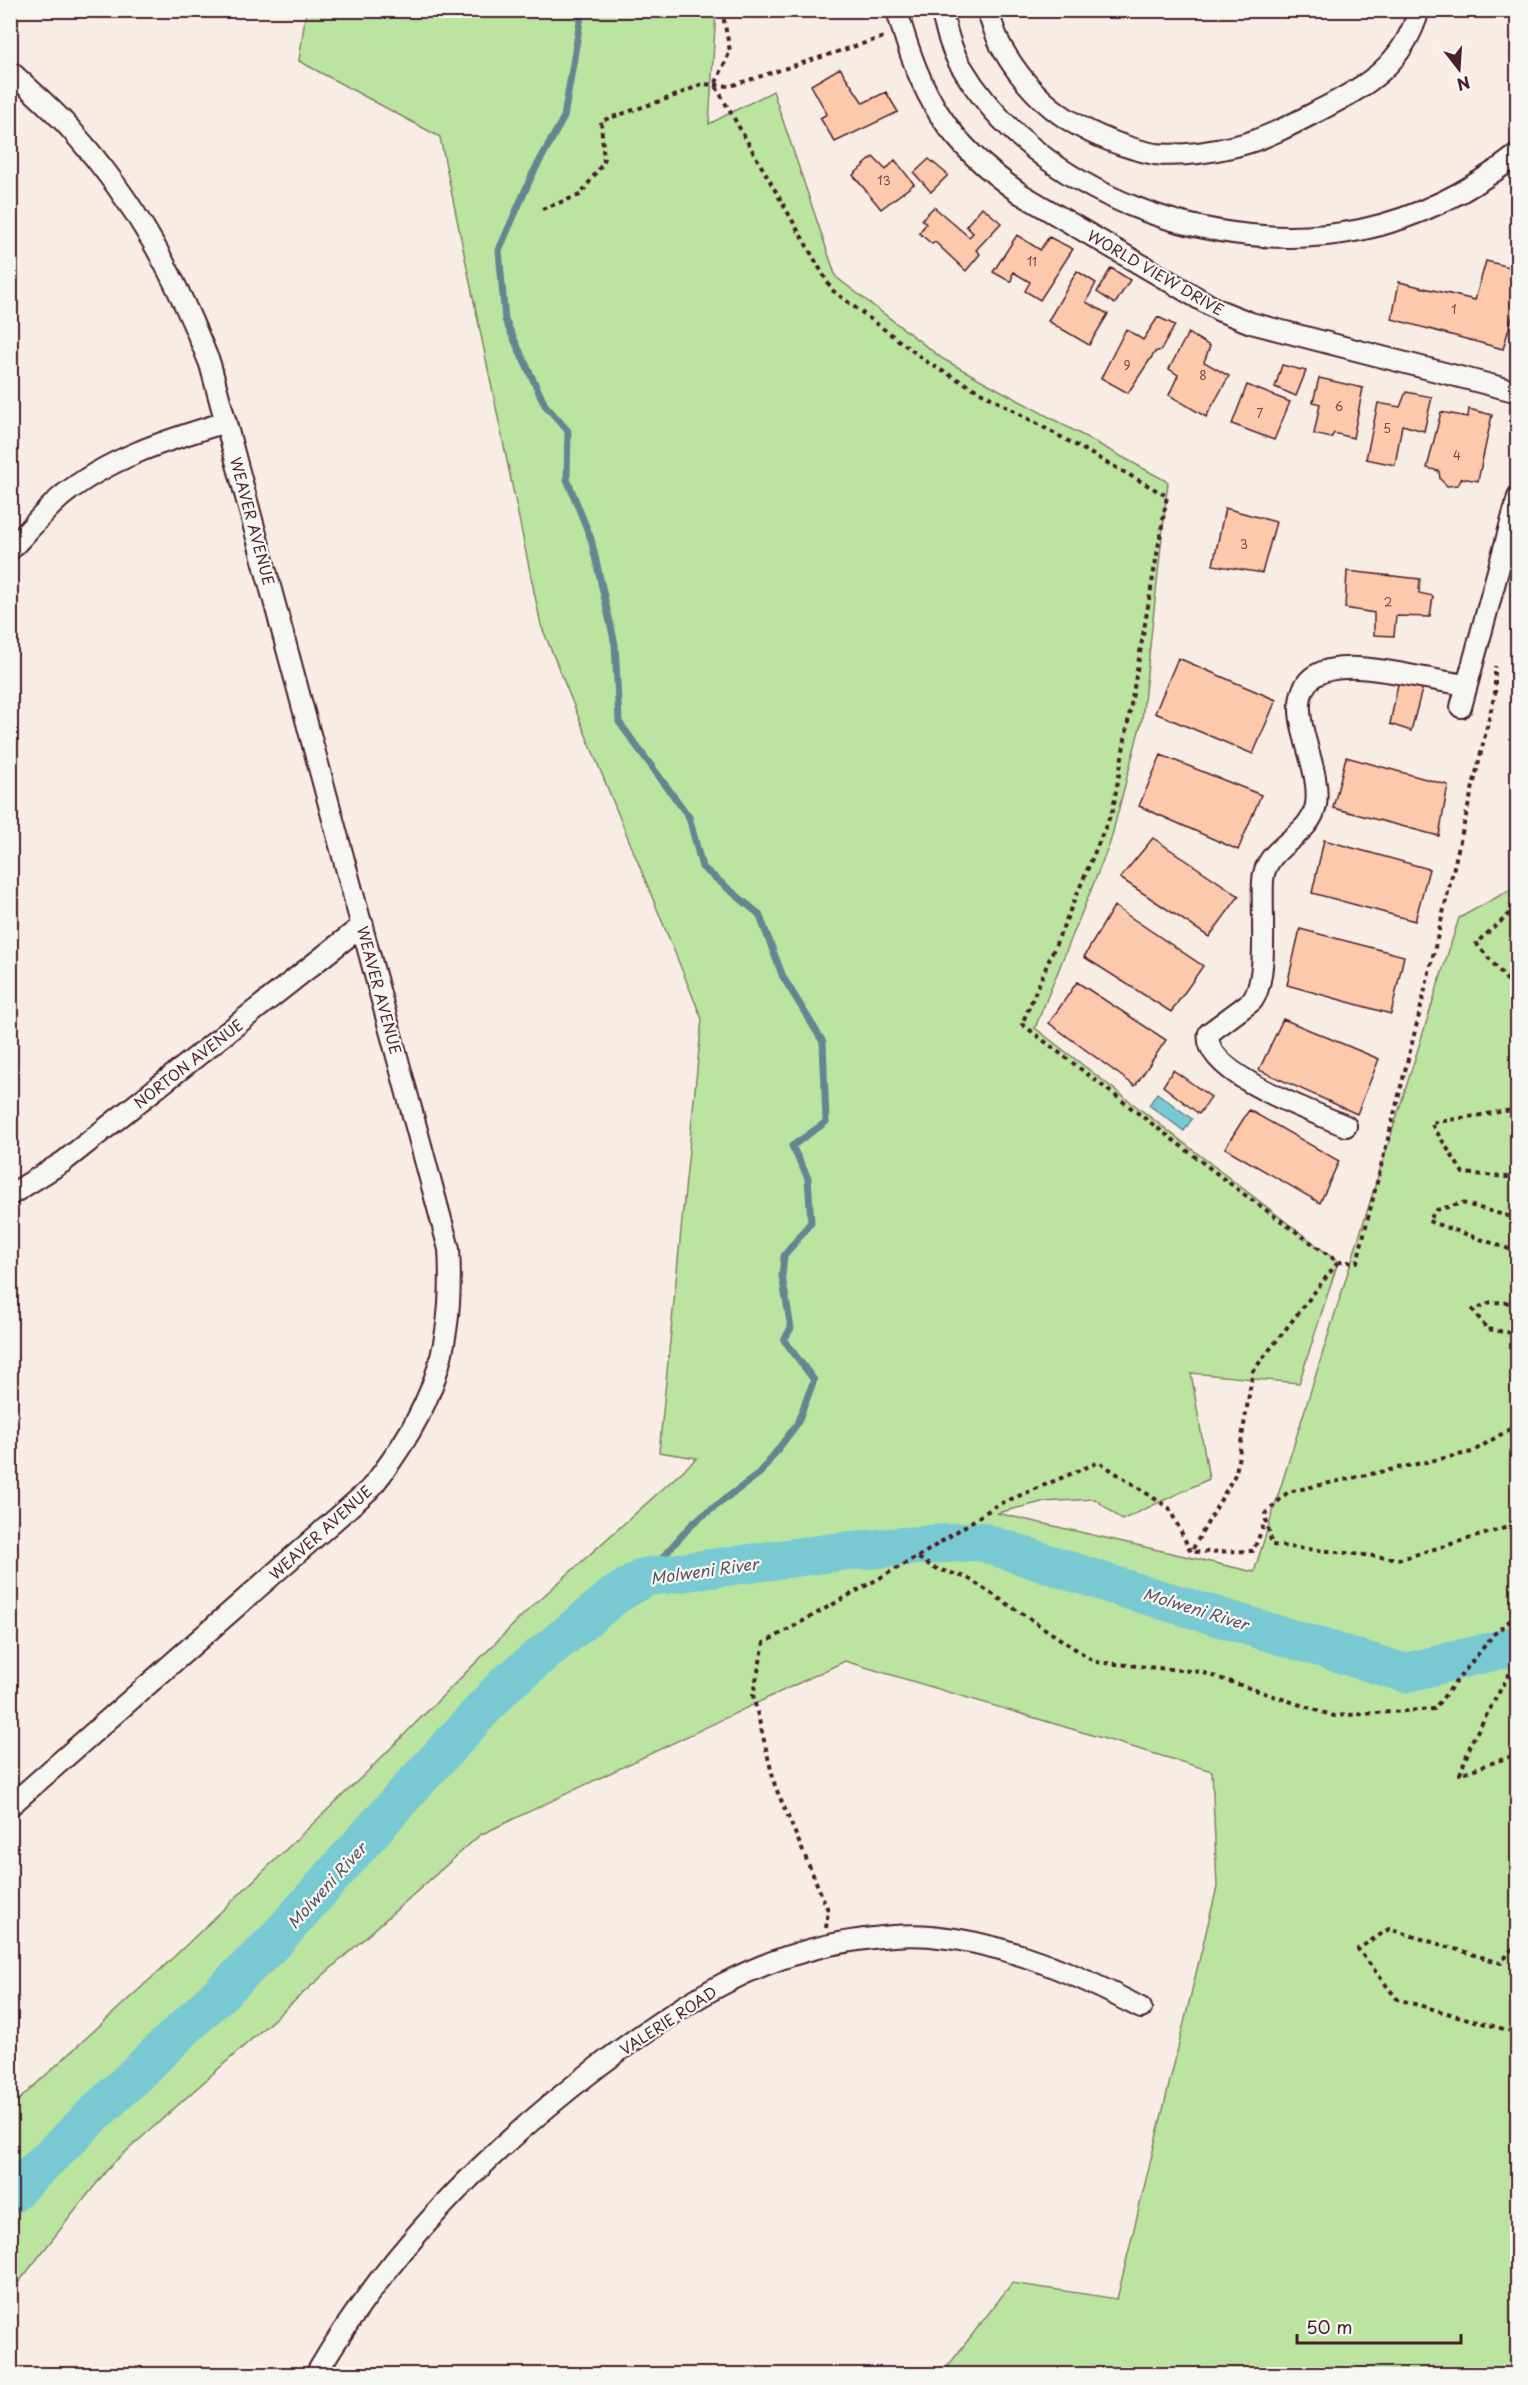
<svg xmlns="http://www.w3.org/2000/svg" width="1528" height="2385" font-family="'Playpen Sans',sans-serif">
	<rect width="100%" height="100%" fill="#f7ede4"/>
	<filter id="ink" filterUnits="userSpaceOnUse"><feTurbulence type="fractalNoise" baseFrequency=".0167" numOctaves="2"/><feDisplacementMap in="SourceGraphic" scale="12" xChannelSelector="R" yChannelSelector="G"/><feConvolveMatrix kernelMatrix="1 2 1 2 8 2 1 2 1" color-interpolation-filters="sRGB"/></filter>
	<g filter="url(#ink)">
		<path fill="#bae4a0" stroke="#828266" stroke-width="1.5" d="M306 11H716L709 124 773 91 836 277 943 359 1168 482 1142 719 1110 843 1035 1028 1338 1262 1299 1383 1191 1373 1209 1479 1122 1520 1095 1499 1042 1502 997 1513 1254 1572 1459 918 1517 886 1518 2369 1511 2374H946L945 2370 1012 2283 1117 2299 1217 1887 1212 1771 845 1661 480 1835 111 2165 11 2292V2107L159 1971 368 1771 529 1609 697 1458 659 1452 702 1019 541 625 440 137 299 61Z"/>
		<path fill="#79c9d3" stroke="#668590" stroke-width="1.5" d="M1157 1093 1192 1119 1184 1131 1149 1105Z"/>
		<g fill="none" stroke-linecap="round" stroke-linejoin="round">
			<path stroke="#668590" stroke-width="7" d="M582 10 564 117 532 175 499 250 505 320 545 405 568 431 567 479 591 539 615 644 619 722 689 817 702 867 759 914 783 977 823 1042 826 1122 792 1146 808 1178 811 1222 784 1256 782 1276 791 1328 784 1340 814 1380 797 1424 760 1473 693 1523 645 1577"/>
			<path stroke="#79c9d3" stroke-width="39" d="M10 2195 275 1941 396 1804 506 1684 614 1596 645 1577 845 1551 979 1541 1119 1587 1405 1673 1518 1645"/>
		</g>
		<path fill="#fcc9ac" stroke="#4a1f2b" stroke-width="1.5" d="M840 68 863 103 886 92 898 112 835 142 820 118 827 114 811 85Z
			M873 157 886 170 895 160 914 184 881 209 853 175Z
			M929 159 948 175 931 192 914 173Z
			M934 207 969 237 973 233 966 226 982 207 1001 223 976 250 980 254 966 271 935 242 932 244 919 233 926 224 922 219Z
			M1017 235 1040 250 1049 237 1073 249 1040 300 1025 291 1030 282 1013 272 1011 282 993 272Z
			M1486 261 1518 269V297L1503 349 1392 319 1399 282 1475 300Z
			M1111 268 1130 280 1115 304 1097 292Z
			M1077 271 1096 283 1086 302 1108 314 1089 345 1048 321Z
			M1158 317 1175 325 1161 350 1155 352 1128 393 1101 378 1126 329 1143 340Z
			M1188 333 1210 346 1204 362 1229 376 1206 417 1169 395 1178 375 1169 369Z
			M1282 365 1306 371 1296 396 1275 387Z
			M1319 378 1363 388 1353 438 1334 433 1331 438 1314 434 1320 404 1313 402Z
			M1247 385 1290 402 1274 440 1232 424Z
			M1406 392 1432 397 1424 431 1402 425 1395 465 1366 459 1378 403 1400 407Z
			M1469 409 1492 415 1478 481 1462 478 1458 485 1447 486 1440 479 1439 471 1427 468 1441 412 1468 417Z
			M1225 508 1276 522 1262 573 1213 565Z
			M1347 571 1420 579 1419 593 1433 596 1430 617 1396 616 1394 636 1374 635V613L1345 608Z
			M1178 658 1276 700 1253 754 1155 713Z
			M1400 674 1425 678 1411 731 1390 724Z
			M1161 755 1261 795 1238 850 1139 806Z
			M1346 757 1448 785 1439 836 1333 808Z
			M1153 838 1239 896 1209 937 1120 878Z
			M1324 840 1429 869 1415 921 1312 893Z
			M1114 906 1203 966 1171 1012 1084 957Z
			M1300 929 1404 956 1391 1014 1287 985Z
			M1077 982 1166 1040 1135 1086 1049 1023Z
			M1283 1019 1379 1059 1357 1114 1259 1070Z
			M1173 1070 1211 1097 1199 1114 1163 1086Z
			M1249 1110 1339 1161 1320 1203 1225 1148Z"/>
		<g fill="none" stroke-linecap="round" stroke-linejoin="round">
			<defs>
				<path id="street" d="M897 10C920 96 947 143 1021 194L1218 310 1251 323 1518 392
					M941 10C946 29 951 50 961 66 1037 195 1216 259 1360 230 1418 218 1471 191 1518 154
					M987 10C992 23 996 37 1002 48 1031 98 1066 125 1119 144 1131 148 1142 152 1155 154 1181 157 1210 152 1236 146 1265 139 1293 124 1320 110 1367 86 1403 65 1419 10
					M10 71C31 91 54 110 73 132 138 205 174 274 210 364L449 1249C455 1349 432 1412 370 1489L10 1806
					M10 550C27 533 43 512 62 496 110 457 168 440 226 422
					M1461 707 1518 497
					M1346 1126C1316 1113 1200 1073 1209 1033L1252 1001C1269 979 1261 912 1263 881 1264 846 1310 838 1316 805 1320 777 1305 747 1301 720 1290 653 1362 667 1404 674 1425 678 1446 682 1467 685
					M10 1195 63 1162 363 925
					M316 2374C387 2253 487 2151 599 2066 682 2003 759 1952 865 1939 886 1936 910 1934 931 1936 1006 1943 1075 1973 1141 2008"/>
			</defs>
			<use href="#street" stroke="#4a1f2b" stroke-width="24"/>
			<path stroke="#4a1f2b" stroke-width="4" stroke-dasharray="4.5 4.5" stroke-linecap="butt" d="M722 10 730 51 715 85 832 290 930 364 1167 496 1113 809 1022 1024 1241 1192 1338 1262 1253 1371 1236 1473 1191 1552
				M542 209 580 195 604 162 601 121 672 97 702 84 730 86 884 37
				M1518 912 1513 911 1476 943 1518 993
				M1518 1109 1431 1123 1463 1173 1518 1178
				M1518 1219 1462 1203 1437 1210 1428 1221 1518 1252
				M1338 1262H1357L1419 1015 1495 693V666
				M1518 1303 1491 1302 1473 1310 1487 1329 1518 1334
				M1518 1424 1472 1452 1288 1492 1265 1514 1272 1545 1401 1559 1518 1524
				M918 1557 997 1505 1099 1462 1169 1508 1191 1552 1253 1551 1266 1520
				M1518 1658 1472 1741 1460 1774 1518 1754
				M826 1928 828 1910 775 1786 753 1695 764 1643 917 1557 934 1568 968 1578 1095 1662 1201 1672 1334 1716 1434 1709 1494 1634 1518 1614
				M1518 1941 1501 1963 1389 1929 1358 1949 1397 1999 1518 2033"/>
			<use href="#street" stroke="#f6f6f2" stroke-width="20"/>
		</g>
	</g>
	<g text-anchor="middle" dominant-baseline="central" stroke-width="4.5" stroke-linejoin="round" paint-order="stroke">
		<g font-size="12" fill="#764a4b">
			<text x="884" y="180">13</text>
			<text x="1032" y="261">11</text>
			<text x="1454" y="309">1</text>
			<text x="1127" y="365">9</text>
			<text x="1203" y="375">8</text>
			<text x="1339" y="406">6</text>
			<text x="1260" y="413">7</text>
			<text x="1387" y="428">5</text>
			<text x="1457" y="455">4</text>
			<text x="1244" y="544">3</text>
			<text x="1388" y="602">2</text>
		</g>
		<g font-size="15" fill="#4a1f2b" stroke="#f6f6f2">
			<text transform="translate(1156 272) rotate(30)">WORLD VIEW DRIVE</text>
			<text transform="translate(253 521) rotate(75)">WEAVER AVENUE</text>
			<text transform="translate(380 990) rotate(75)">WEAVER AVENUE</text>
			<text transform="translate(188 1063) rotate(-38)">NORTON AVENUE</text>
			<text transform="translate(320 1532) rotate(-42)">WEAVER AVENUE</text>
			<text transform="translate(668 2020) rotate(-33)">VALERIE ROAD</text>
		</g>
		<g font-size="16" font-style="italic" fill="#58525d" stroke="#f6f6f2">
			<text transform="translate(704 1570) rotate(-8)">Molweni River</text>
			<text transform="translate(1196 1608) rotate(17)">Molweni River</text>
			<text transform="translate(326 1885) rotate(-48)">Molweni River</text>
		</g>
	</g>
	<rect width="1528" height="2385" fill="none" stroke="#f6f6f2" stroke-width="36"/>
	<rect x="18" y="18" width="1492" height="2349" fill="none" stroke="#4a1f2b" stroke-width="2" filter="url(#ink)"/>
	<g transform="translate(1459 69) rotate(163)" stroke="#f6f6f2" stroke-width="4.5" paint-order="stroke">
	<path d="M0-4.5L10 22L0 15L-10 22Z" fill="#4a1f2b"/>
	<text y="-9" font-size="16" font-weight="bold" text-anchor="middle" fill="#4a1f2b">N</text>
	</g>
	<path d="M1297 2334v9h164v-9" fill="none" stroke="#4a1f2b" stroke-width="3"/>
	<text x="1306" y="2334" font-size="18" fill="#4a1f2b" stroke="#f6f6f2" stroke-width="4.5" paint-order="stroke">50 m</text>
</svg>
